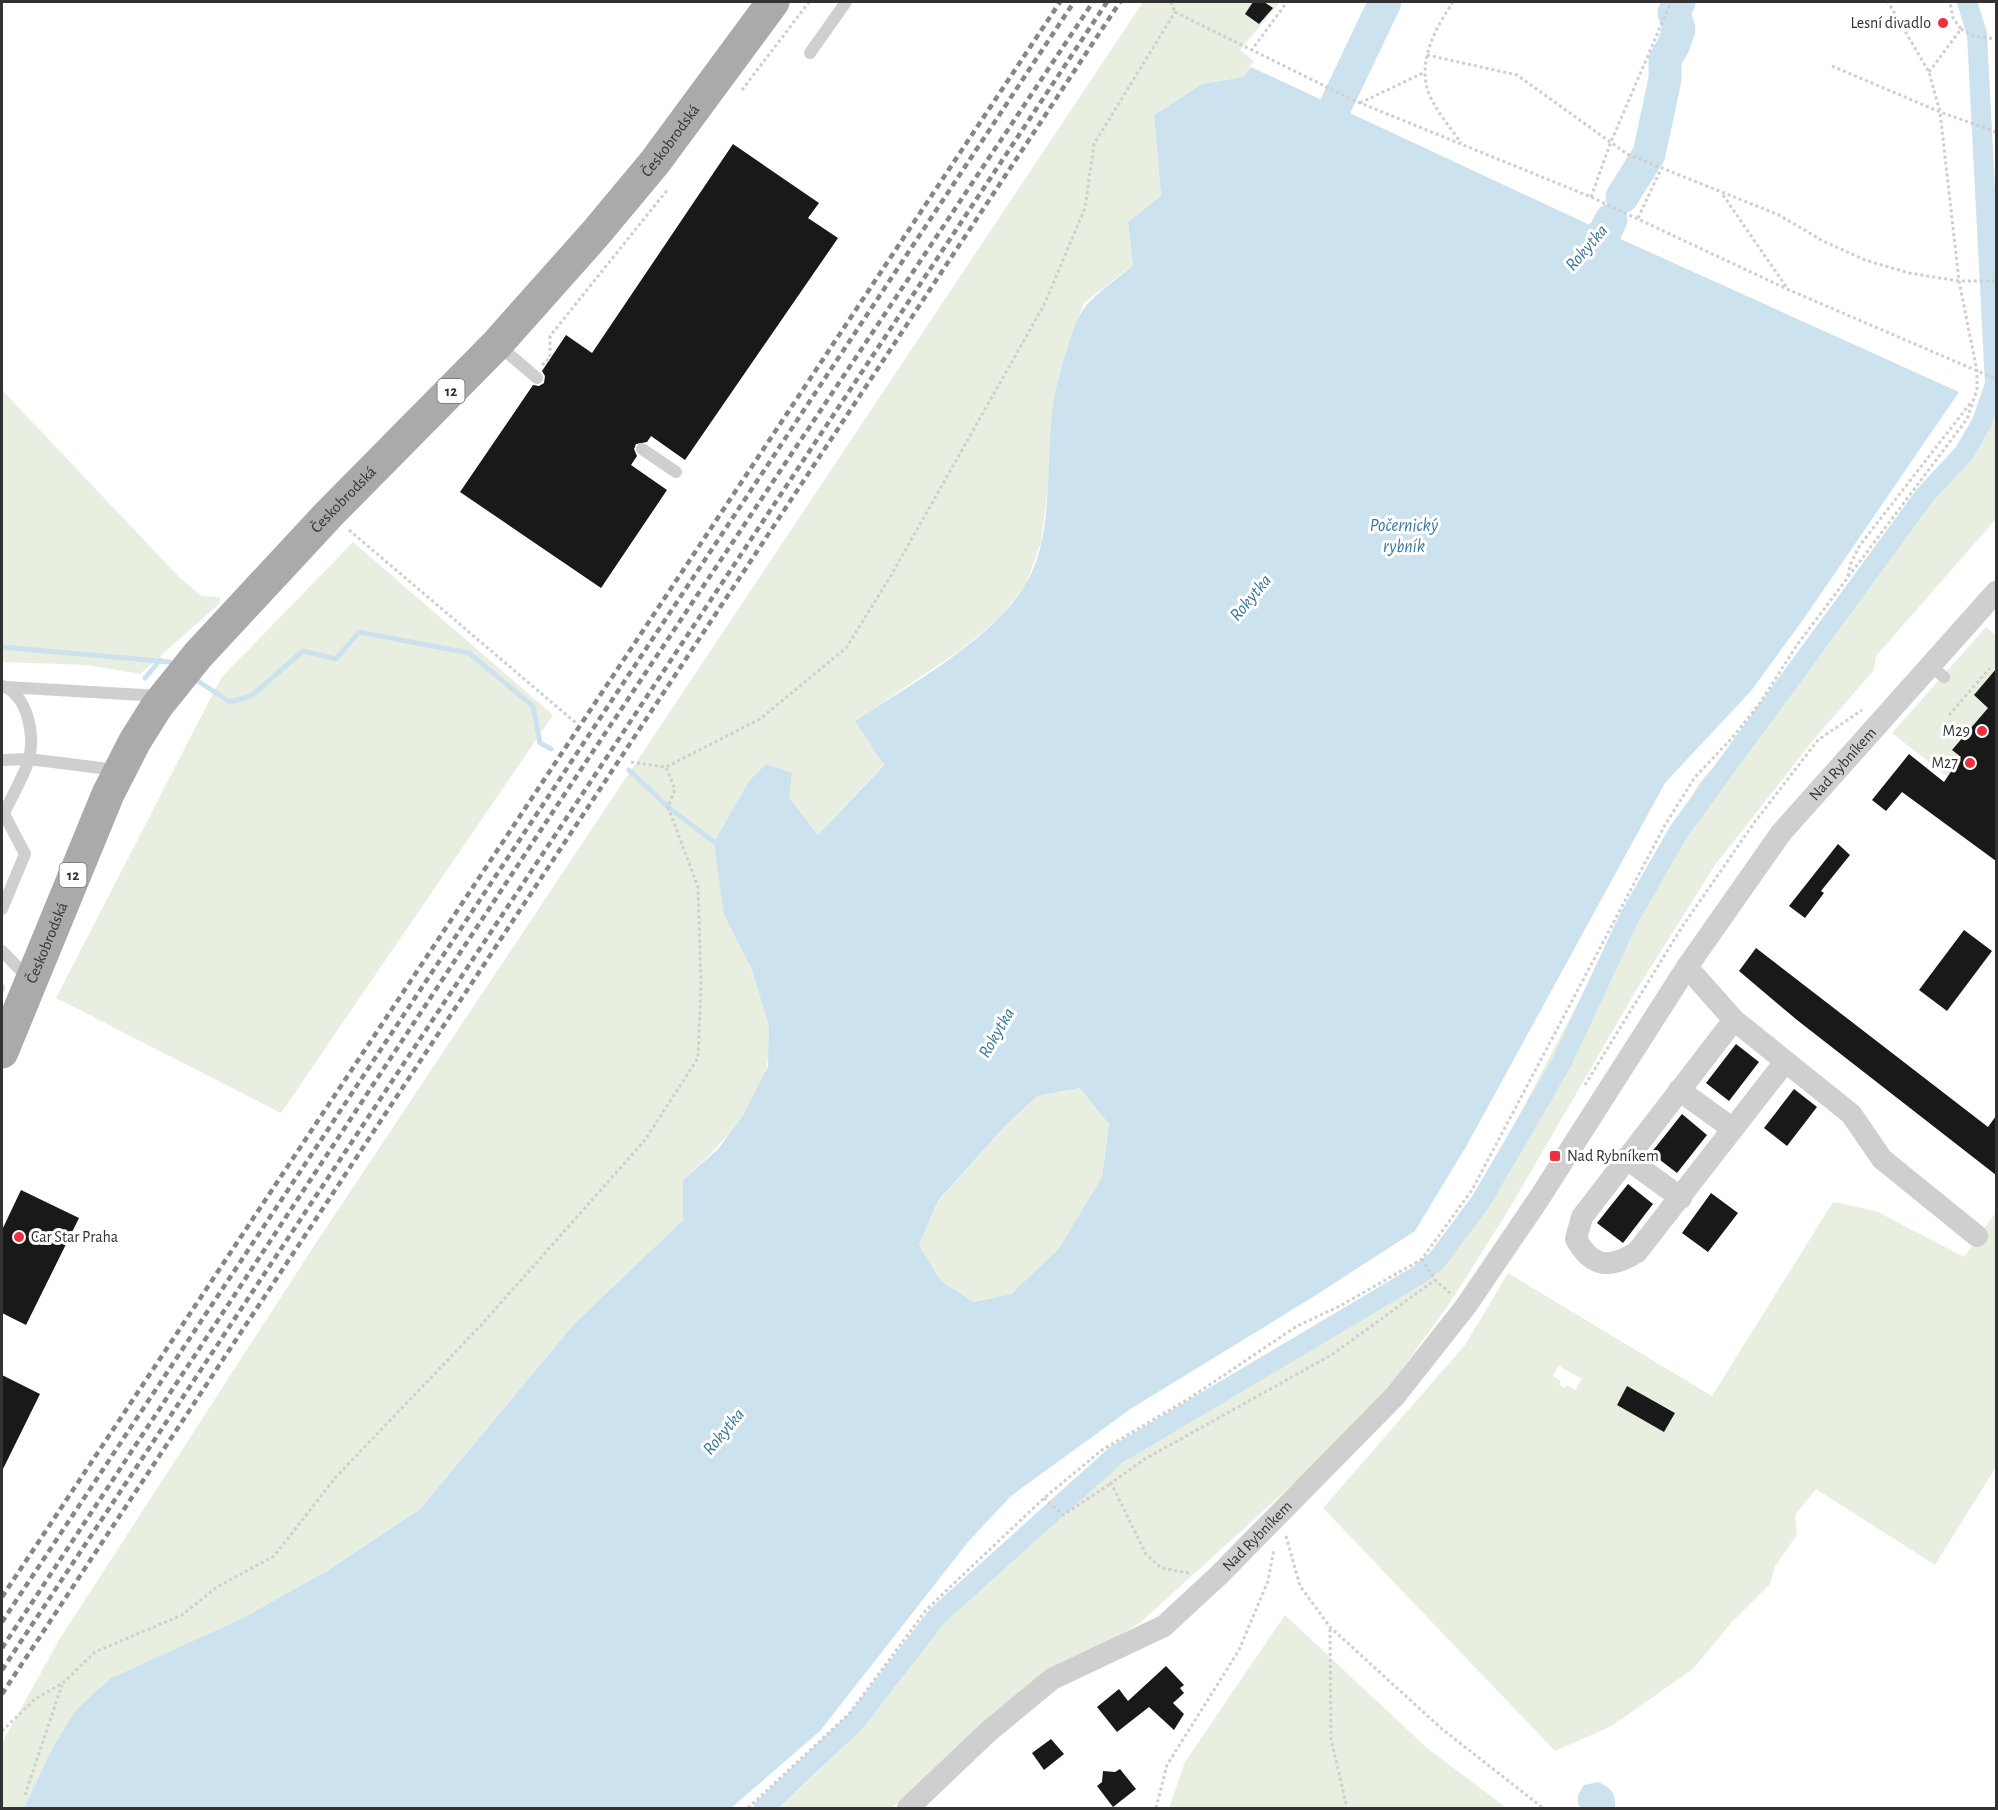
<svg xmlns="http://www.w3.org/2000/svg" width="1998" height="1810" font-family="'Alegreya Sans',sans-serif">
	<rect width="100%" height="100%" fill="#fff"/>
	<path fill="#e8efe0" fill-rule="evenodd" d="M1143 2H1280L1240 50 1254 61 1243 77 1202 84 1154 115 1161 196 1128 222 1133 265 1084 303 1072 334 1059 374 1051 424 1050 474 1041 542 1026 584 999 618 962 649 855 721 884 764 818 835 789 797 724 915C741 948 764 989 769 1026 778 1088 725 1142 683 1180V1220L574 1324 420 1509 330 1569 243 1618 111 1678 52 1749 24 1808H2V1743L59 1640 312 1249Z
		M2 390 179 577 202 596 220 597 219 604 140 674 88 665 2 662Z
		M1996 395V519L1876 656 1874 670 1811 743 1715 865 1637 989 1508 1211 1451 1301 1370 1414 1141 1622 1118 1636 929 1775 892 1808H779C840 1751 904 1693 938 1615L969 1600 1080 1492 1263 1368 1385 1295 1432 1258 1478 1194 1627 909 1699 783 1838 626 1972 448Z
		M353 542 553 715 281 1113 56 998 221 678Z
		M1986 627 1996 635V815L1892 733Z
		M1081 1088 1109 1124 1102 1177 1058 1251 1011 1294 974 1302 941 1281 919 1245 938 1202 1005 1126 1037 1096Z
		M1833 1202 1876 1211 1964 1257 1996 1212V1467L1935 1565 1816 1489 1795 1515 1797 1535 1775 1566 1770 1584 1731 1623 1693 1669 1610 1727 1555 1751 1323 1508 1465 1345 1508 1273 1712 1396ZM1559 1366 1582 1379 1575 1390 1567 1385 1564 1388 1559 1385 1561 1381 1553 1376ZM1627 1387 1675 1412 1665 1431 1617 1405Z
		M1285 1615 1427 1748 1507 1808H1169L1185 1762Z"/>
	<path fill="#cce2ef" fill-rule="evenodd" d="M1251 67 1605 232 1959 392 1805 617 1751 691 1665 783 1467 1145 1415 1231 1313 1297 1132 1408 1011 1496 968 1542 820 1731 731 1808H24L52 1749 76 1710 111 1678 243 1618 330 1569 420 1509 574 1324 683 1220V1180L718 1149 744 1114 768 1066 769 1026 752 970 724 915 714 842 750 780 766 764 792 773 789 797 818 835 884 765 855 721C910 684 990 642 1025 585 1052 543 1047 473 1051 424 1053 399 1059 373 1067 349 1071 336 1076 318 1085 307 1098 291 1118 279 1133 265L1128 222 1161 196 1154 115 1202 84 1243 77ZM1080 1088 1109 1124 1102 1177 1058 1250 1011 1294 974 1302 941 1281 919 1245 938 1201 1005 1126 1037 1096Z
		M1598 1782C1612 1788 1616 1793 1615 1808H1582L1578 1805V1795L1584 1785Z"/>
	<g fill="none" stroke-linecap="round" stroke-linejoin="round">
		<path stroke="#cce2ef" stroke-width="5" d="M2 647 170 662
			M145 678 160 660
			M198 681 230 702 251 696 303 651 336 659 359 632 469 653 533 706 540 743 551 749
			M629 770 668 807 714 842 720 844
			M2 990 3 987"/>
		<path stroke="#cce2ef" stroke-width="20" d="M764 1808 856 1721 938 1615 1116 1455 1417 1276 1437 1260 1481 1201 1562 1062 1629 918 1679 831 1925 495 1964 453 1982 422 1995 384 1977 34 1967 2"/>
		<path stroke="#cce2ef" stroke-width="33" d="M1327 150 1335 107 1385 2
			M1622 197 1649 154 1665 79V60L1674 44 1679 29 1674 13 1679 2
			M1574 263 1605 232 1611 220"/>
	</g>
	<path fill="#191919" d="M1253 2H1264L1273 8 1259 24 1245 14Z
		M733 144 819 203 808 218 838 238 685 460 651 436 647 442 636 444 634 449 637 456 631 465 667 490 601 588 460 492 533 385 539 386 544 383 545 376 542 371 566 335 592 353Z
		M1996 669V861L1902 792 1886 811 1872 800 1909 754 1944 782 1961 757 1952 750 1988 708 1974 695Z
		M1838 844 1850 855 1821 891 1824 893 1805 918 1789 906Z
		M1964 930 1992 951 1947 1011 1919 990Z
		M1756 948 1988 1127 1996 1116V1175L1797 1020 1739 971Z
		M1736 1044 1759 1062 1729 1101 1706 1083Z
		M1794 1089 1817 1107 1787 1146 1764 1128Z
		M1682 1114 1707 1135 1677 1173 1651 1153Z
		M1628 1184 1653 1204 1623 1243 1597 1223Z
		M21 1190 79 1218 26 1325 2 1313V1230Z
		M1711 1193 1738 1213 1708 1252 1682 1233Z
		M2 1375 40 1394 2 1471Z
		M1627 1386 1675 1413 1664 1432 1617 1405Z
		M1166 1666 1184 1685 1180 1688 1184 1693 1173 1703 1184 1714 1174 1730 1149 1707 1117 1732 1097 1707 1119 1689 1128 1701Z
		M1051 1739 1064 1754 1044 1770 1032 1753Z
		M1120 1769 1136 1789 1113 1807 1097 1786 1102 1782 1103 1771 1115 1772Z"/>
	<g fill="none" stroke-linecap="round" stroke-linejoin="round">
		<path stroke="#cfcfcf" stroke-width="3" stroke-dasharray="3 3" stroke-linecap="butt" d="M1171 2 1175 12
			M1453 2C1437 26 1419 57 1427 88 1432 106 1450 127 1461 143
			M1175 12 1353 100 1591 197 1787 289 1996 379
			M1961 29 1974 36 1996 39
			M1251 51 1287 2
			M1427 55 1517 75 1627 154 1779 215 1823 241 1865 260 1909 273 1959 281H1996
			M1832 66 1940 112 1996 132
			M1929 72 1961 29 1953 18 1950 2
			M742 90 809 2
			M1360 103 1425 72
			M1723 195 1787 288
			M1591 197 1610 144 1671 2
			M1638 218 1661 169
			M542 365 550 358V336L668 189
			M349 530 576 723
			M1848 576 1850 565 1860 545 1972 401
			M1949 715 1990 668
			M631 762 666 767 760 719 846 648 889 579 1044 305 1085 208 1094 144 1175 12
			M1585 1085 1682 927 1754 823 1818 740 1862 710
			M1422 1259 1435 1280 1451 1294
			M1044 1498 1063 1515 1110 1484
			M1286 1536 1300 1586 1330 1627 1442 1729 1543 1808
			M1189 1573 1161 1568 1146 1554 1111 1483 1145 1459 1333 1354 1435 1280
			M1330 1629 1331 1739 1347 1808
			M2 1731 35 1699 63 1683 95 1652 182 1615 217 1587 274 1556 335 1478 484 1322 645 1140 698 1058 701 985 698 887 668 807 675 789 666 767
			M25 1795 62 1685
			M748 1808 849 1714 927 1609 1044 1498 1102 1450 1190 1398 1297 1326 1340 1306 1422 1259 1472 1190 1665 825 1695 777 1733 737 1760 703 1797 645 1967 419 1977 390V371L1959 281 1940 112 1929 72 1888 2
			M1156 1808 1167 1765 1239 1650 1268 1581 1274 1549"/>
		<path stroke="#cfcfcf" stroke-width="12" d="M810 53 846 2
			M498 345 537 378
			M642 449 676 472
			M1931 666 1944 677
			M6 687 160 696
			M2 760 29 759 117 770
			M2 818C10 799 23 779 29 759 35 735 28 696 3 686
			M2 909 25 854 4 814
			M2 951 28 978"/>
		<g stroke="#cfcfcf" stroke-width="22">
			<path d="M1687 967 1734 1020 1851 1114 1882 1159 1977 1236"/>
			<path d="M1734 1020 1582 1217 1576 1239C1592 1268 1610 1269 1637 1252L1785 1062"/>
			<path d="M1679 1090 1733 1129"/>
			<path d="M1626 1158 1681 1198"/>
			<path id="s1" d="M908 1808 988 1732 1052 1679 1164 1626 1219 1575 1395 1396 1466 1306 1538 1200 1687 967 1781 833 1996 592"/>
		</g>
		<path stroke="#aaa" stroke-width="33" id="s2" d="M2 1052 108 794 135 741 157 706 198 655 329 514 497 344 595 234 655 162 773 2"/>
		<path stroke="#878787" stroke-width="4.5" stroke-dasharray="6 4.5" stroke-linecap="butt" d="M2 1597 1060 2
			M2 1622 1074 2
			M2 1648 566 792 1093 2
			M2 1670 1107 2
			M2 1694 1120 2"/>
	</g>
	<g fill="#ee2f3e" stroke="#fff" stroke-width="2">
		<circle cx="1943" cy="23" r="6"/>
		<circle cx="1982" cy="731" r="6"/>
		<circle cx="1970" cy="763" r="6"/>
		<rect x="1549" y="1150" width="12" height="12" rx="3"/>
		<circle cx="19" cy="1237" r="6"/>
	</g>
	<g text-anchor="middle" dominant-baseline="central" stroke-width="6" stroke-linejoin="round" paint-order="stroke">
		<g fill="#fff" stroke="#707070" stroke-width="1.5">
			<rect x="437.5" y="379" width="27" height="24" rx="4.5"/>
			<rect x="59.5" y="863" width="27" height="24" rx="4.5"/>
		</g>
		<g font-size="15" font-weight="bold" fill="#323232">
			<text x="451" y="391">12</text>
			<text x="73" y="875">12</text>
		</g>
		<g font-size="16" fill="#323232" stroke="#fff" text-anchor="end">
			<text x="1931" y="23">Lesní divadlo</text>
			<text x="1970" y="731">M29</text>
			<text x="1958" y="763">M27</text>
			<text x="1567" y="1156" text-anchor="start">Nad Rybníkem</text>
			<text x="31" y="1237" text-anchor="start">Car Star Praha</text>
		</g>
		<g font-size="16" fill="#323232" stroke="#fff">
			<text stroke="none"><textPath href="#s2" startOffset="1144">Českobrodská</textPath></text>
			<text stroke="none"><textPath href="#s2" startOffset="658">Českobrodská</textPath></text>
			<text stroke="none"><textPath href="#s1" startOffset="1419">Nad Rybníkem</textPath></text>
			<text stroke="none"><textPath href="#s2" startOffset="118">Českobrodská</textPath></text>
			<text stroke="none"><textPath href="#s1" startOffset="447">Nad Rybníkem</textPath></text>
		</g>
		<g font-size="18" font-style="italic" fill="#3a759a" stroke="#fff">
			<text transform="translate(1587 248) rotate(-49)">Rokytka</text>
			<text x="1404" y="526">Počernický<tspan x="1404" dy="21">rybník</tspan></text>
			<text transform="translate(1251 598) rotate(-50)">Rokytka</text>
			<text transform="translate(997 1033) rotate(-60)">Rokytka</text>
			<text transform="translate(724 1432) rotate(-50)">Rokytka</text>
		</g>
	</g>
	<rect width="1998" height="1810" fill="none" stroke="#323232" stroke-width="6"/>
</svg>
